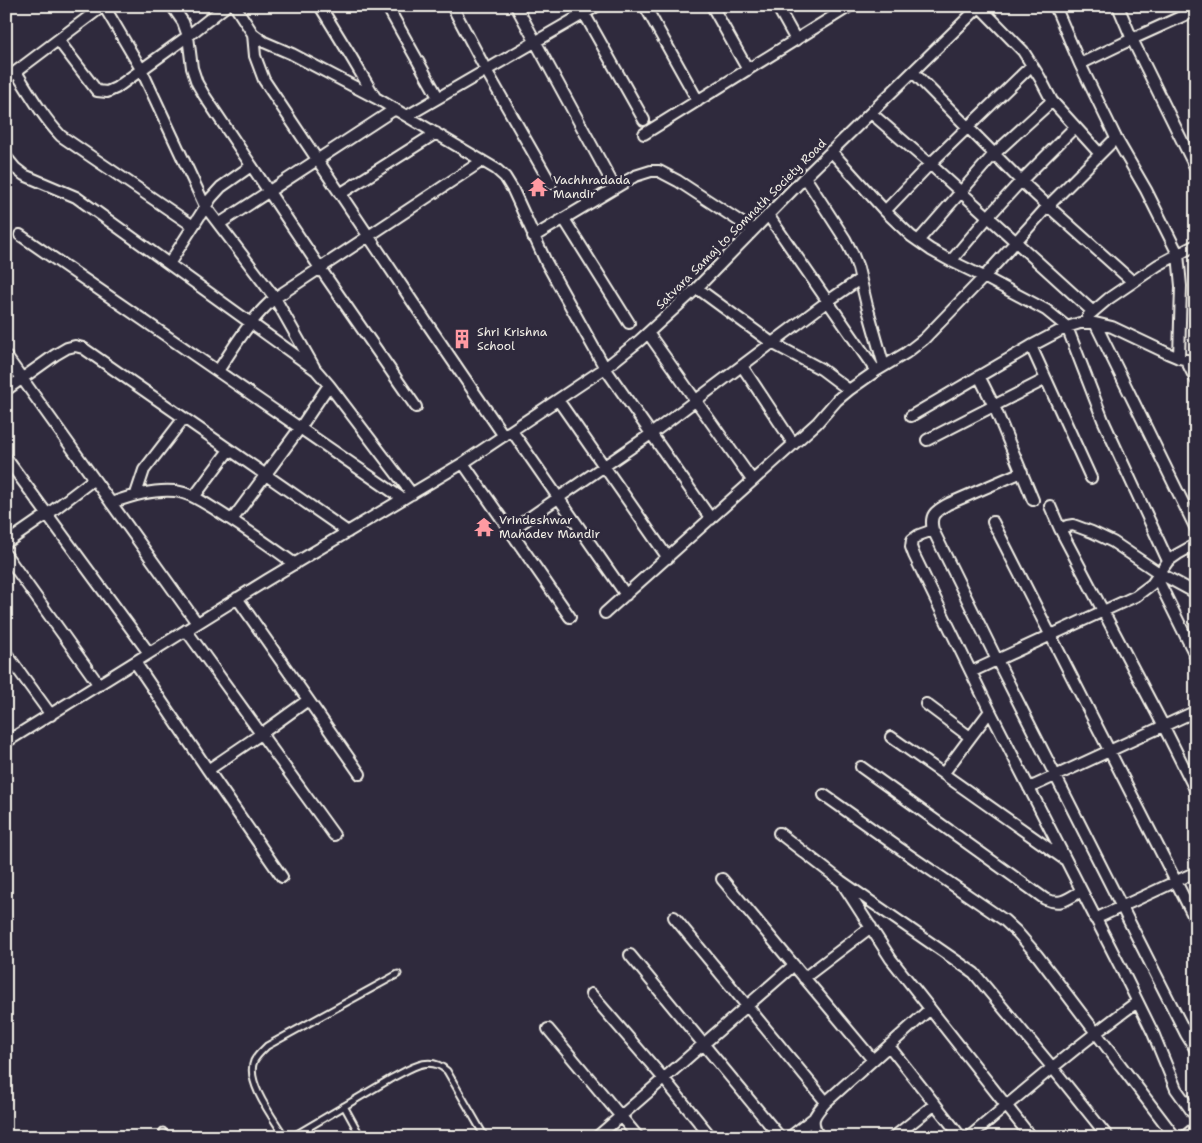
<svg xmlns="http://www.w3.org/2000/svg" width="1202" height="1143" font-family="'Shantell Sans',sans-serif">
	<rect width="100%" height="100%" fill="#2f2a3d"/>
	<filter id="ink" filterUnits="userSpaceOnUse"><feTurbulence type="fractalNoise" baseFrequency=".02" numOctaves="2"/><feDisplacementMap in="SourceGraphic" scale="10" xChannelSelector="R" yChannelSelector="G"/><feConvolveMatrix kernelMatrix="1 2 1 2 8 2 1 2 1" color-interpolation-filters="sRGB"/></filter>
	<g filter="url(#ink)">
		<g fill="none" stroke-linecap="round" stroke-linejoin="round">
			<defs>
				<path id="service" d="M344 1106 361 1137
					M163 1131 165 1137
					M285 1137C274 1119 245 1082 254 1061 257 1055 262 1051 267 1046L398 974
					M292 1137 392 1078C410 1069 429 1054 447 1071L485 1137"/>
				<path id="minor" d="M104 6 141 69 205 206 275 298 314 367
					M172 6 183 22 188 36 192 68 197 83 204 95 320 268 416 407
					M235 6 253 34 264 42 292 54 376 98 496 169 505 177 513 190 546 262 605 368 711 519
					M320 6 350 55 375 97
					M387 6 438 97
					M452 6 486 70 551 184
					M516 6 615 188
					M580 6 644 120
					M645 6 698 101
					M712 6 748 70
					M777 6 796 40
					M979 6 1023 51 1040 78 1052 101 1100 154
					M1055 6 1080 64 1116 138 1146 190 1178 254 1181 286 1179 358
					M1118 6 1132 39 1196 169
					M253 34 255 56 264 80 414 304 504 436
					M58 40 97 91 107 92 116 88 188 36 226 6
					M1080 64 1132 39 1196 10
					M16 72C30 94 43 117 61 136L193 226
					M913 72 1021 181 1048 206 1133 282
					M6 79 103 6
					M871 113 930 164 1092 311
					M407 116 597 6
					M644 134 850 6
					M831 151 885 211 911 236 931 250 951 261 984 277 1046 310 1067 327 1103 420 1168 561
					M6 157 15 168 24 175 76 197 316 370 329 385 412 494
					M805 177 845 239 853 255 858 268 867 306 884 366
					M340 194 436 133
					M885 211 930 164 1032 65
					M768 215 876 371
					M564 219 629 323
					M219 224 395 109
					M20 235 403 499
					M533 237 635 176 651 171H659L678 181 753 230
					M918 241 994 154 1052 101
					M951 261 988 217 1021 181 1075 127
					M169 264 211 198 221 187 251 166
					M697 288 772 343 821 369 849 390
					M1088 316 1108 299 1158 265 1196 245
					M1095 323 1196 529
					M648 333 752 480
					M1031 346 1091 478
					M6 356 197 623
					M1186 360 1196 380
					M742 366 793 443
					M218 371C235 345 251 318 275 298L482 161
					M979 376 994 406 1033 500
					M6 390 55 355 67 348 75 346 83 348 348 532
					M558 400 668 558
					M911 416 1031 346 1067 327 1080 323H1095L1112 327 1167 353 1179 358 1196 362
					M512 431 626 595
					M927 440 1046 379
					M6 458 149 653
					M463 463 570 617
					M1022 472 948 504C936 511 929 514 933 530L997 660 1186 1034 1196 1050
					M136 494 144 470 184 418
					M194 497 229 450
					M111 503C131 496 153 489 175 491 190 493 203 502 216 510 243 527 269 545 295 564
					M1050 506 1060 529 1164 727 1196 791
					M232 520 300 428 329 385
					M993 522 1196 921
					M1060 529 1067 526 1073 525 1092 532 1113 542 1159 573 1196 593
					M933 530 919 535 912 540 911 547 914 555 990 711 1122 970 1153 1033 1176 1089 1196 1117
					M510 531 651 434 828 301 860 279
					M6 543 48 514 94 479
					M6 555 99 685
					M1157 578 1196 657
					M237 598 360 774
					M605 613 817 423 837 400 849 390 876 371 906 353 924 339 984 277 1048 206 1116 138
					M186 630 334 835
					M6 653 51 715
					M135 662 208 770 282 877
					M971 672 1136 596 1152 584 1168 561 1178 554 1196 544
					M926 704 970 737
					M891 737 1064 859
					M6 742 267 580 463 463 605 368 639 341 697 288 805 177 980 6
					M861 767 1045 899C1060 906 1068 899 1081 891
					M208 770 261 734 308 700
					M943 774 990 711
					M1029 788 1196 711
					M824 795 909 855 1004 920 1017 932 1037 955 1175 1137
					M779 833 841 881 974 973 1052 1067 1108 1137
					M722 879 873 1060
					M844 886 891 959 1031 1137
					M674 917 826 1102
					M1095 919 1196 872
					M630 955 780 1137
					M804 978 871 927
					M591 994 664 1079 711 1137
					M548 1029 638 1137
					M889 1046 961 1137
					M598 1136 794 965
					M790 1137 814 1118
					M819 1137C809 1120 814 1115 826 1102L930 1009
					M894 1137 935 1104
					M969 1137C1024 1091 1079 1044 1137 1002
					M1184 1137 1196 1127"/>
			</defs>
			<use href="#service" stroke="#f4f1e8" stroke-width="9"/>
			<use href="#minor" stroke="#f4f1e8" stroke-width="14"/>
			<use href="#service" stroke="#2f2a3d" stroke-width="5"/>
			<use href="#minor" stroke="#2f2a3d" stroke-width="10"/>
		</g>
	</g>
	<defs>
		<symbol id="temple-bare" viewBox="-9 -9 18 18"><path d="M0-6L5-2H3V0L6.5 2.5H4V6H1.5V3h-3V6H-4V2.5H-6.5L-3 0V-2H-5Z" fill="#ff9aa2" stroke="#2f2a3d" stroke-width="2.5" paint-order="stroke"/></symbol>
		<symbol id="building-bare" viewBox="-9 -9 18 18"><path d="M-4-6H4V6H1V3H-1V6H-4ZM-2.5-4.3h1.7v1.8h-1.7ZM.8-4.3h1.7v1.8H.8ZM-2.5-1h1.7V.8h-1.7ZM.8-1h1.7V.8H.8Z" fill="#ff9aa2" stroke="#2f2a3d" stroke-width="2.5" paint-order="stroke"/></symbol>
	</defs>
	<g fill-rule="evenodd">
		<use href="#temple-bare" x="524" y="173" width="28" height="28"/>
		<use href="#building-bare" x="448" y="325" width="28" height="28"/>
		<use href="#temple-bare" x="470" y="513" width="28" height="28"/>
	</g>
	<g text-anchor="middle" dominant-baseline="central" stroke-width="5" stroke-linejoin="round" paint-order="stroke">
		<g font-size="12" fill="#f4f1e8" stroke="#2f2a3d" text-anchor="start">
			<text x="553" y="180">Vachhradada<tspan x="553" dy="14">Mandir</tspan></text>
			<text x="477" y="332">Shri Krishna<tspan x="477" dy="14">School</tspan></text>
			<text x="499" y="520">Vrindeshwar<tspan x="499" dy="14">Mahadev Mandir</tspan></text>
		</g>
		<g font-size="12" fill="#f4f1e8" stroke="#2f2a3d">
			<text transform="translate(741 224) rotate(-45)">Satvara Samaj to Somnath Society Road</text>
		</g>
	</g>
	<rect width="1202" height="1143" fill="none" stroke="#2f2a3d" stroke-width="25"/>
	<rect x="12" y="12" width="1177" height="1118" fill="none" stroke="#f4f1e8" stroke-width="2" filter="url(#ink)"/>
</svg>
